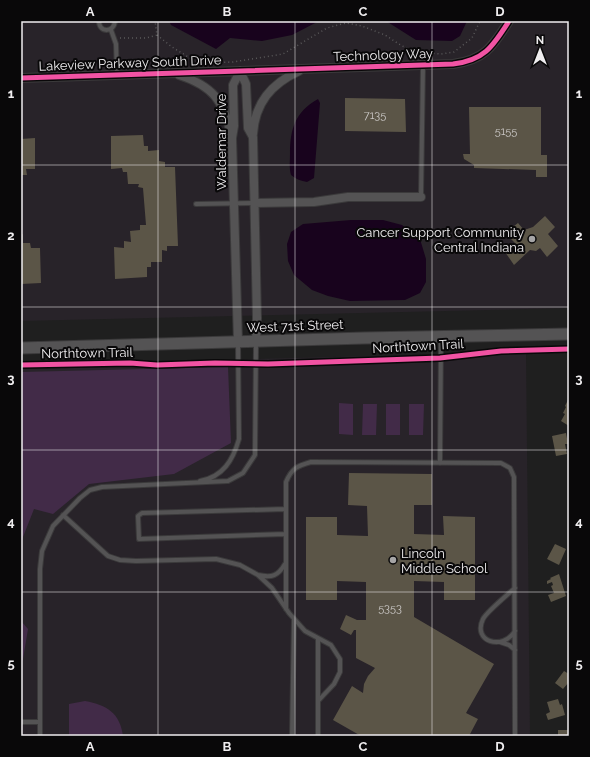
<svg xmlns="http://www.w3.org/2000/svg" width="590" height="757" font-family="Raleway,sans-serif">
	<rect width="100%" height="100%" fill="#1f1f1f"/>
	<path fill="#282329" d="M21 21H569V308L21 321Z
		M526 352 530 736H21V365Z"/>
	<path fill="#422b48" d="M228 367 231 443 174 474 89 484 53 514 34 509 21 542V372Z
		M339 403 353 404V435L339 434Z
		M363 404H377L376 435H362Z
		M386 404H400V435H386Z
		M409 404H424L423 435H409Z
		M21 621 28 629 23 659 21 664Z
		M85 701C107 705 120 713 123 736H69V704Z"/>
	<path fill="#18031d" d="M169 21H319L292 35 262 41 230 38 216 49 171 25Z
		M386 21H467L460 36 452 41 416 40Z
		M318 99 320 103 314 178 307 182C301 181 296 179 291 175 289 168 290 161 290 154 290 129 295 112 318 99Z
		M351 220H383L402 225 420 239 426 259V282L420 293 405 300 350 301 328 296 312 290 294 275 288 261 287 244 291 232 303 224Z"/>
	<path fill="#5b5547" d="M345 98 405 99 406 132 345 131Z
		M469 107H541V155H547V177H536V170L474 168V165L464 159 463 154H470Z
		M143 135 144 146H148V151L159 150V161L165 162V167H175L178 246H167V251L162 250V262H151V267H147V277L115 279 114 247 124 248V241L131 242 130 231 140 230V225H146L143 188 138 187 139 184H128L127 172H123L122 168 111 169V136Z
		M35 138V169H26L27 175H21V139Z
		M545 216 555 227 548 234 558 246 547 257 540 248 536 251 530 250 514 265 505 252 516 244 505 233 518 223 524 230 533 227Z
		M23 234V243H30L31 248H40L41 283 21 284V235Z
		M569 398V426L561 421 565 414 563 413 566 407 565 406Z
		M566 433 568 444H565L567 454 556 456 552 436Z
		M349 473 432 474V505H414V534L444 535 443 516 475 517V600H444V582L414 581V617L494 664 466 713 478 719 469 736H361L333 720 352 686 363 693 364 684 368 676 375 668 356 658V630H354L351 635 340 629 346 615 357 620H366V582L337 581V600H306V517H337V535L368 536 367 506 348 505Z
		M555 544 566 549 559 565 547 559Z
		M559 574 566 596 551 602 548 595 554 593 551 586 553 585 552 582 547 584V581L551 579 550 578Z
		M564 671 569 674V682L563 689 555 683Z
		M558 699 560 705 562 704 565 715 548 720 546 714 550 712 547 702Z
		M558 730H569V736H558Z"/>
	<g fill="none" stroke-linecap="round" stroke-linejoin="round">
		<defs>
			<path id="service" d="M99 21C99 33 114 33 115 21
				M111 30 116 44 117 75
				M421 197 423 65
				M196 204 254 203
				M440 463 441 337
				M200 481C223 477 233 460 239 439L238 343
				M286 509 142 513 138 516 139 539 286 534
				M63 515 108 556 120 560 136 561 216 559 240 565 258 575 272 588 289 613 305 631 331 645 340 659V672L334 684 318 701V639
				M258 575C272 578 278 576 285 564
				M515 588C508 594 486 613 483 619 472 642 503 651 515 631
				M286 609V482C292 468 297 466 311 462L501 463 510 468 514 477 515 736
				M500 642 509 645 515 650
				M318 701V736
				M21 722H40
				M40 736V569L42 551 53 526 80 498 90 490 102 487 228 481 243 473 255 455 256 341
				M292 736 294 619"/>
			<path id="minor" d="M240 71 246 84 248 128 253 137 257 318 256 341
				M179 75C213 86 224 101 231 135
				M21 78 453 64C485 60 493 46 509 21
				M253 134C255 103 271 84 299 71
				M254 203 314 202 348 197H421
				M238 342 232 138 234 126 233 85 240 71"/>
			<path id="secondary" d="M21 348 364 338 569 334"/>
		</defs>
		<use href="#service" stroke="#3b3a3b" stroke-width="6"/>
		<use href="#minor" stroke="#3b3a3b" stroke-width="10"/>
		<use href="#secondary" stroke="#3b3a3b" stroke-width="13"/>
		<path stroke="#5a595a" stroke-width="1.5" stroke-dasharray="1 3" stroke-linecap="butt" d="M157 35 172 47 198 63 233 62 283 54 327 28 346 23 362 26 385 35 402 46 418 52 441 54 454 52 472 38 480 21
			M120 38H146L157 35 155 21"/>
		<use href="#service" stroke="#545354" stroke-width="4"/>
		<use href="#minor" stroke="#545354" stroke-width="8"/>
		<use href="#secondary" stroke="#545354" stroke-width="11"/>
		<defs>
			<path id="cycleway" d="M21 78 453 64C485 60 493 46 509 21
				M21 365 130 363 157 365 215 363 268 364 440 358 501 351 569 349"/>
		</defs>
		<use href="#cycleway" stroke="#090809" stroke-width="8"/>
		<use href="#cycleway" stroke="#f153a3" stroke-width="5"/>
	</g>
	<path fill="none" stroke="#efedef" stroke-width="1" stroke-opacity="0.55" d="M158 21V736M295 21V736M432 21V736M21 165H569M21 307H569M21 450H569M21 592H569"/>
	<g fill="#a6a5a6" stroke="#090809" stroke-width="1.5">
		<circle cx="532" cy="239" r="4"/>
		<circle cx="393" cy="560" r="4"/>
	</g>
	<g text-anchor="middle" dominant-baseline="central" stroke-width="4" stroke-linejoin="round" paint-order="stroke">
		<g font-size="11" fill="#cac7c5">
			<text x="375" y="115">7135</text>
			<text x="506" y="131">5155</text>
			<text x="390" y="608">5353</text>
		</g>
		<g font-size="13" fill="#efedef" stroke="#090809">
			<text transform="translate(383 55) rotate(-2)">Technology Way</text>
			<text transform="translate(130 63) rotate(-2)">Lakeview Parkway South Drive</text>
			<text transform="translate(221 142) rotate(-90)">Waldemar Drive</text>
			<text transform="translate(295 326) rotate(-2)">West 71st Street</text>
			<text transform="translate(418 346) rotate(-3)">Northtown Trail</text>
			<text transform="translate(87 353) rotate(-1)">Northtown Trail</text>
		</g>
		<g font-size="13" fill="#efedef" stroke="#090809" text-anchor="end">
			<text x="524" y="232">Cancer Support Community<tspan x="524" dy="15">Central Indiana</tspan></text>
			<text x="401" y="553" text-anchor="start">Lincoln<tspan x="401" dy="15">Middle School</tspan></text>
		</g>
	</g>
	<rect width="590" height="757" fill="none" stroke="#090809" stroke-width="44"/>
	<g transform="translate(540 50)" stroke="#090809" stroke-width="3" paint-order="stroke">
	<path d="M0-3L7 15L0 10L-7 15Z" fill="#efedef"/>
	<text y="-6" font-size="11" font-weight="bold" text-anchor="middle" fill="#efedef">N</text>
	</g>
	<rect x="22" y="22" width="546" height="713" fill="none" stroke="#efedef" stroke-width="1.5"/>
	<g font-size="13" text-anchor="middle" font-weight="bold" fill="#efedef">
		<text x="90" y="16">A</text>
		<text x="227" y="16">B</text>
		<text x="363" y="16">C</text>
		<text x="500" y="16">D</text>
		<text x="11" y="98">1</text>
		<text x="579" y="98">1</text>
		<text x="11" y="240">2</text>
		<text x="579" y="240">2</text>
		<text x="11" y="383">3</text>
		<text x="579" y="383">3</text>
		<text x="11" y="526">4</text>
		<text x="579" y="526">4</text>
		<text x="11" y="668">5</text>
		<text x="579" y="668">5</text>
		<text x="90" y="751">A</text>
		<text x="227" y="751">B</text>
		<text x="363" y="751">C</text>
		<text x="500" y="751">D</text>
	</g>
</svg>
